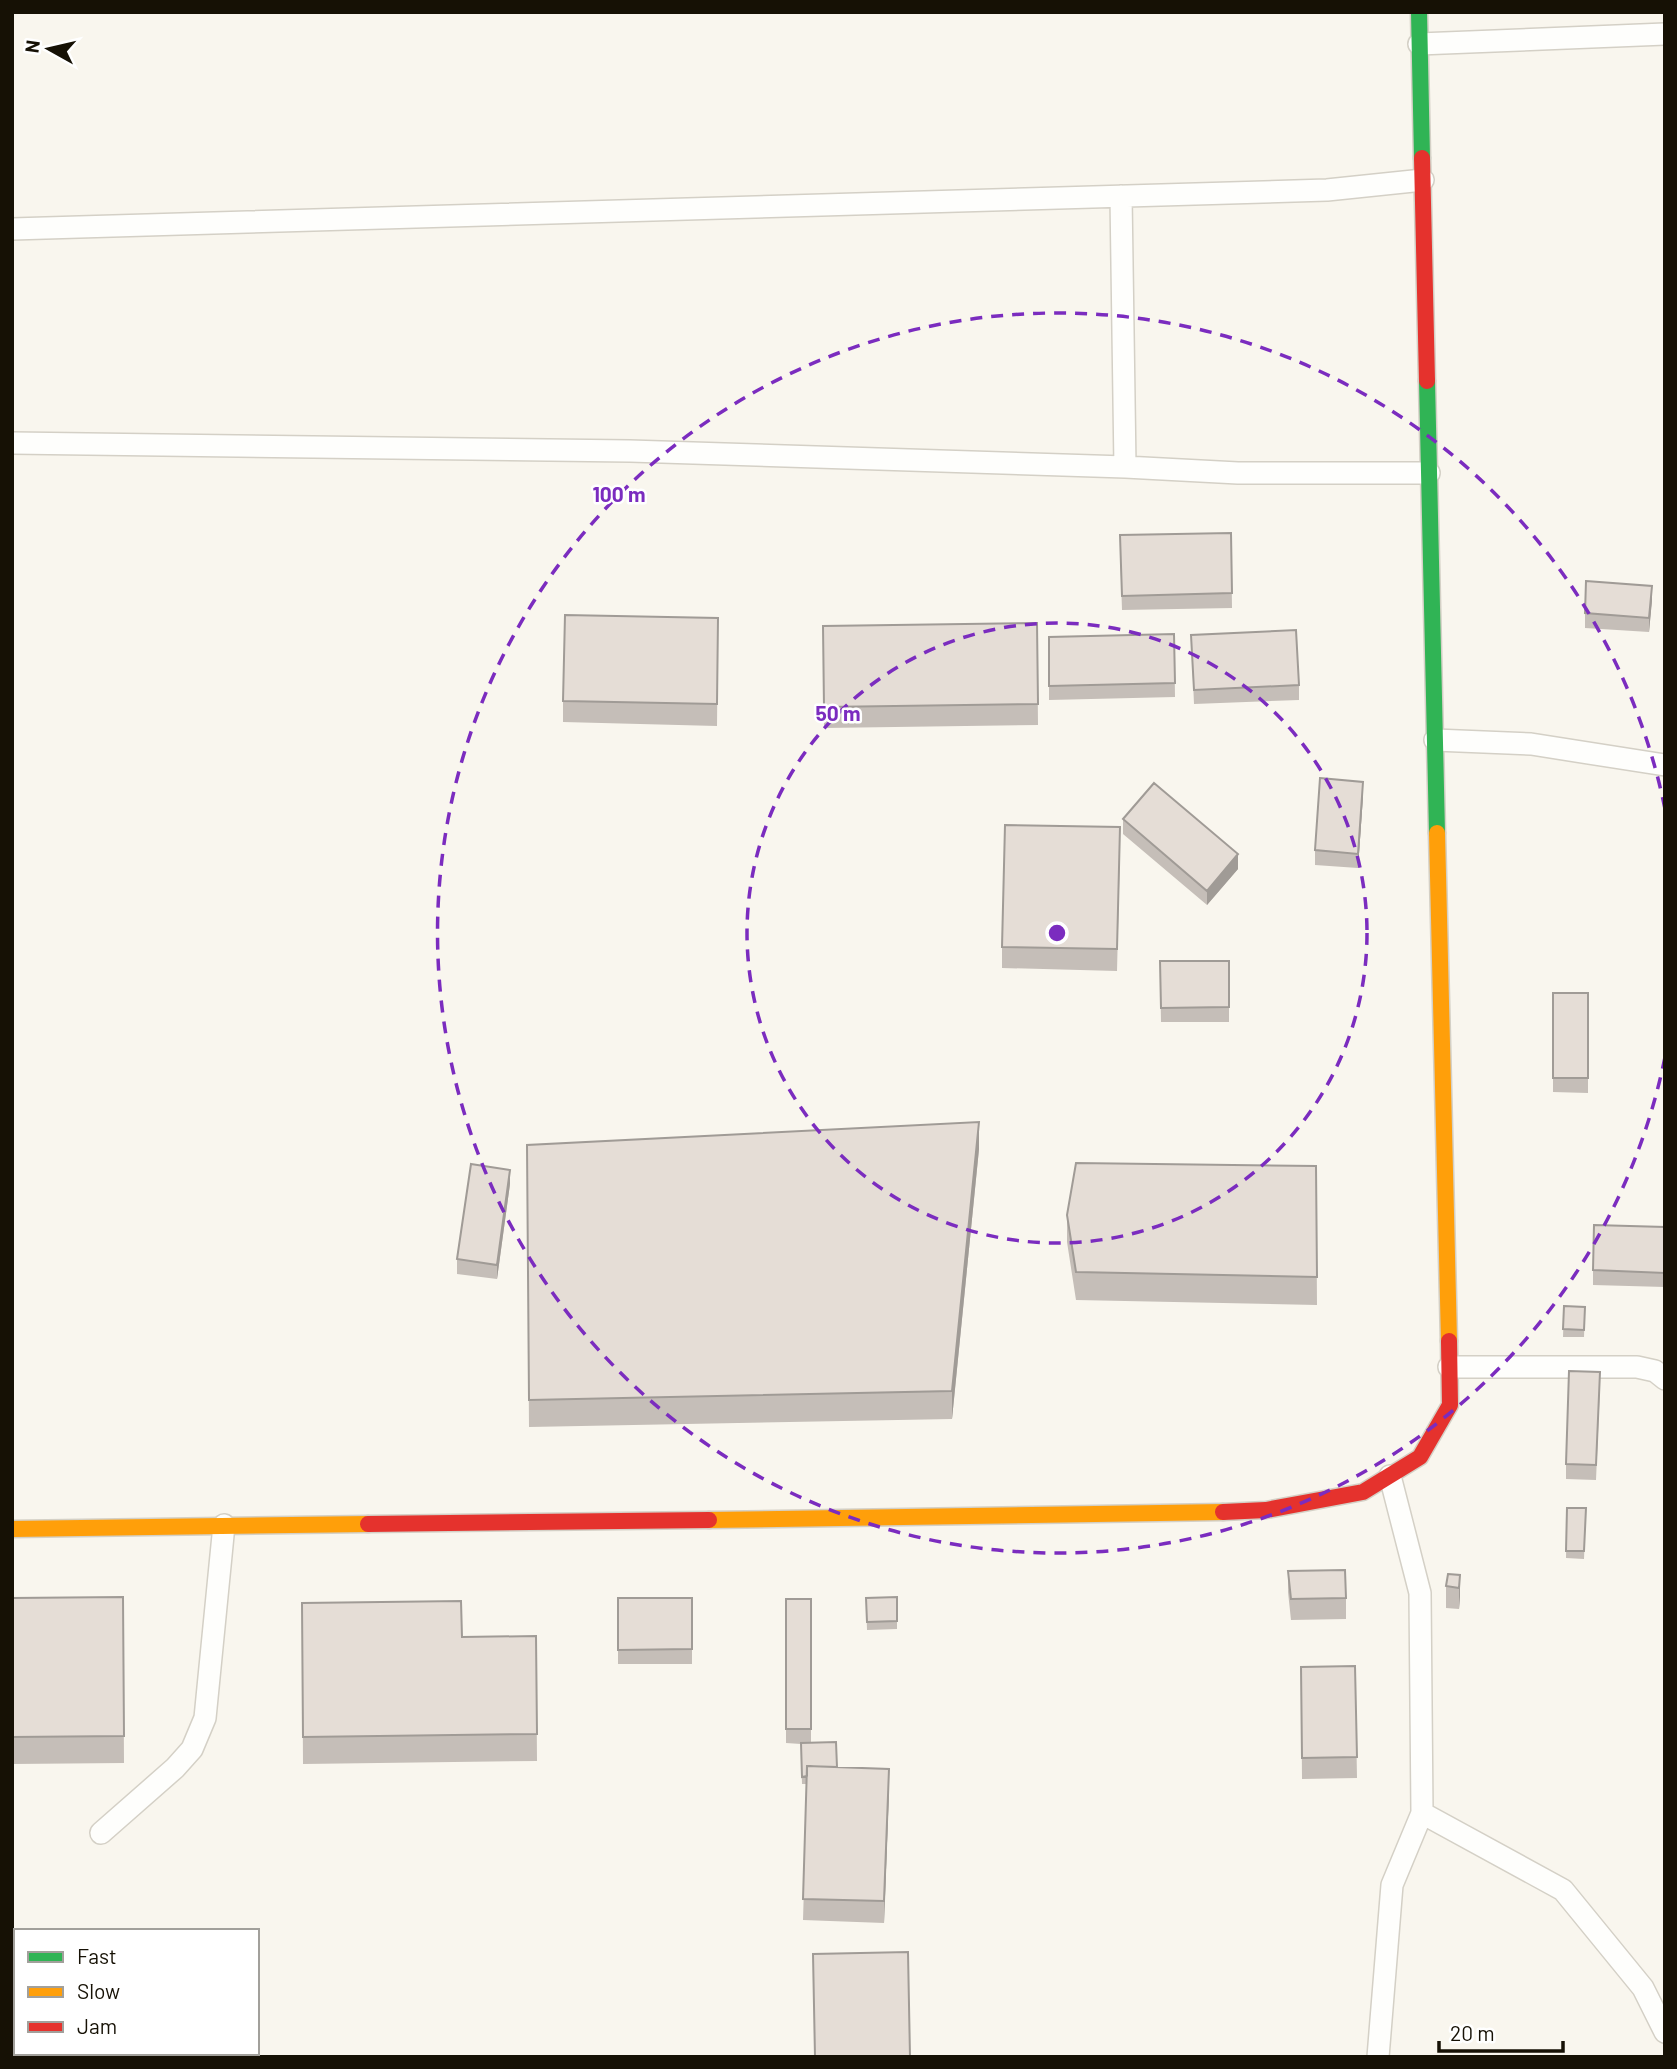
<svg xmlns="http://www.w3.org/2000/svg" width="1677" height="2069" font-family="Barlow,sans-serif">
	<rect width="100%" height="100%" fill="#f9f6ee"/>
	<g fill="none" stroke-linecap="round" stroke-linejoin="round">
		<defs>
			<path id="lane" d="M1419 44 1665 34
				M1121 196 1125 467
				M12 229 1327 190 1423 180
				M12 443 630 451 1125 467 1238 473H1429
				M1435 740 1531 744 1665 765
				M1449 1367H1637L1655 1371 1665 1379
				M1422 1813 1563 1890 1643 1988 1665 2032
				M101 1833 175 1768 192 1749 205 1718 224 1525
				M1378 2057 1392 1885 1422 1813 1420 1593 1390 1476"/>
			<path id="fast" d="M1419 12 1422 158
				M1427 381 1437 833"/>
			<path id="slow" d="M1437 833 1449 1341
				M709 1520 1223 1512
				M12 1529 368 1524"/>
			<path id="jam" d="M1422 158 1427 381
				M1223 1512 1266 1510 1363 1492 1420 1457 1450 1405 1449 1341
				M368 1524 709 1520"/>
		</defs>
		<use href="#lane" stroke="#d4d0c6" stroke-width="24"/>
		<use href="#fast" stroke="#d4d0c6" stroke-width="19"/>
		<use href="#slow" stroke="#d4d0c6" stroke-width="19"/>
		<use href="#jam" stroke="#d4d0c6" stroke-width="19"/>
		<use href="#lane" stroke="#fefefc" stroke-width="21"/>
		<use href="#fast" stroke="#30b455" stroke-width="16"/>
		<use href="#slow" stroke="#ff9f0a" stroke-width="16"/>
		<use href="#jam" stroke="#e5322d" stroke-width="16"/>
	</g>
	<path fill="#c5beb8" d="M1231 533 1232 608 1122 610 1120 550Z
		M1652 600 1649 632 1585 628V613Z
		M718 618 717 726 563 722V701Z
		M1037 623 1038 725 824 728 823 626Z
		M1174 634 1175 697 1049 700V637Z
		M1191 635 1299 685V700L1194 704Z
		M1363 796 1358 868 1315 865V850Z
		M1123 819 1238 869 1207 905 1123 834Z
		M1120 849 1117 971 1002 968V947Z
		M1160 961H1229V1022H1161Z
		M1553 993H1588V1093L1553 1092Z
		M527 1145 979 1149 952 1419 529 1427Z
		M1316 1166 1317 1305 1076 1300 1067 1242V1215Z
		M510 1184 497 1279 457 1274V1259Z
		M1665 1227V1287L1593 1285V1270Z
		M1564 1306 1585 1307 1584 1337H1563Z
		M1600 1387 1596 1480 1566 1479V1464Z
		M1567 1508H1586L1584 1559 1566 1558Z
		M1288 1571 1346 1598V1619L1291 1620 1288 1592Z
		M1460 1575V1596L1459 1609 1446 1608V1586Z
		M123 1597 124 1763 12 1764V1598Z
		M897 1597V1629L867 1630 866 1598Z
		M618 1598H692V1664H618Z
		M786 1599H811V1743L837 1767 889 1790 884 1923 803 1920 807 1784H802L801 1744 786 1743Z
		M302 1603 462 1637 536 1636 537 1761 303 1764Z
		M1355 1666 1357 1778 1302 1779 1301 1667Z"/>
	<path fill="#a09b96" d="M1652 586V600L1649 632V618Z
		M1363 782V796L1358 868V854Z
		M1238 854V869L1207 905V891Z
		M979 1122V1149L952 1419V1391Z
		M510 1170V1184L497 1279V1265Z
		M1460 1575V1596L1459 1609V1588Z
		M889 1769V1790L884 1923V1901Z"/>
	<path fill="#e5ddd6" stroke="#a09b96" stroke-width="2" d="M1231 533 1232 593 1122 596 1120 535Z
		M1586 581 1652 586 1649 618 1585 613Z
		M565 615 718 618 717 704 563 701Z
		M1037 623 1038 704 824 707 823 626Z
		M1296 630 1299 685 1194 690 1191 635Z
		M1174 634 1175 683 1049 686V637Z
		M1320 778 1363 782 1358 854 1315 850Z
		M1154 783 1238 854 1207 891 1123 819Z
		M1005 825 1120 827 1117 949 1002 947Z
		M1160 961H1229V1007L1161 1008Z
		M1553 993H1588V1078H1553Z
		M979 1122 952 1391 529 1400 527 1145Z
		M1076 1163 1316 1166 1317 1277 1076 1272 1067 1215Z
		M471 1164 510 1170 497 1265 457 1259Z
		M1594 1225 1665 1227V1273L1593 1270Z
		M1564 1306 1585 1307 1584 1330 1563 1329Z
		M1569 1371 1600 1372 1596 1465 1566 1464Z
		M1567 1508H1586L1584 1551H1566Z
		M1345 1570 1346 1598 1291 1599 1288 1571Z
		M1448 1574 1460 1575 1459 1588 1446 1586Z
		M123 1597 124 1736 12 1737V1598Z
		M897 1597V1621L867 1622 866 1598Z
		M618 1598H692V1649L618 1650Z
		M786 1599H811V1729H786Z
		M461 1601 462 1637 536 1636 537 1734 303 1737 302 1603Z
		M1355 1666 1357 1757 1302 1758 1301 1667Z
		M836 1742 837 1767 807 1766V1776L802 1777 801 1743Z
		M807 1766 889 1769 884 1901 803 1899Z
		M908 1952 910 2057H815L813 1954Z"/>
	<g fill="none" stroke="#7b2cbf" stroke-width="3.5" stroke-dasharray="12 9">
		<circle cx="1057" cy="933" r="310"/>
		<path d="M1665 1057A620 620 0 1 1 1665 809"/>
	</g>
	<circle cx="1057" cy="933" r="10" fill="#7b2cbf" stroke="#fff" stroke-width="3.5"/>
	<g font-size="21" text-anchor="middle" font-weight="bold" fill="#7b2cbf" stroke="#fff" stroke-width="5" stroke-linejoin="round" paint-order="stroke">
		<text x="619" y="502">100 m</text>
		<text x="838" y="721">50 m</text>
	</g>
	<rect width="1677" height="2069" fill="none" stroke="#161105" stroke-width="28"/>
	<rect x="14" y="1929" width="245" height="126" fill="#ffffff" stroke="#a2a09b" stroke-width="2"/>
	<rect x="28" y="1952" width="35" height="10" fill="#30b455" stroke="#a2a09b" stroke-width="2"/>
	<text x="77" y="1964" font-size="21" fill="#161105">Fast</text>
	<rect x="28" y="1987" width="35" height="10" fill="#ff9f0a" stroke="#a2a09b" stroke-width="2"/>
	<text x="77" y="1999" font-size="21" fill="#161105">Slow</text>
	<rect x="28" y="2022" width="35" height="10" fill="#e5322d" stroke="#a2a09b" stroke-width="2"/>
	<text x="77" y="2034" font-size="21" fill="#161105">Jam</text>
	<g transform="translate(49 49) rotate(278)" stroke="#ffffff" stroke-width="5" paint-order="stroke">
	<path d="M0-5L12 26L0 18L-12 26Z" fill="#161105"/>
	<text y="-10" font-size="19" font-weight="bold" text-anchor="middle" fill="#161105">N</text>
	</g>
	<path d="M1439 2041v10h124v-10" fill="none" stroke="#161105" stroke-width="3.5"/>
	<text x="1450" y="2041" font-size="21" fill="#161105" stroke="#ffffff" stroke-width="5" paint-order="stroke">20 m</text>
</svg>
